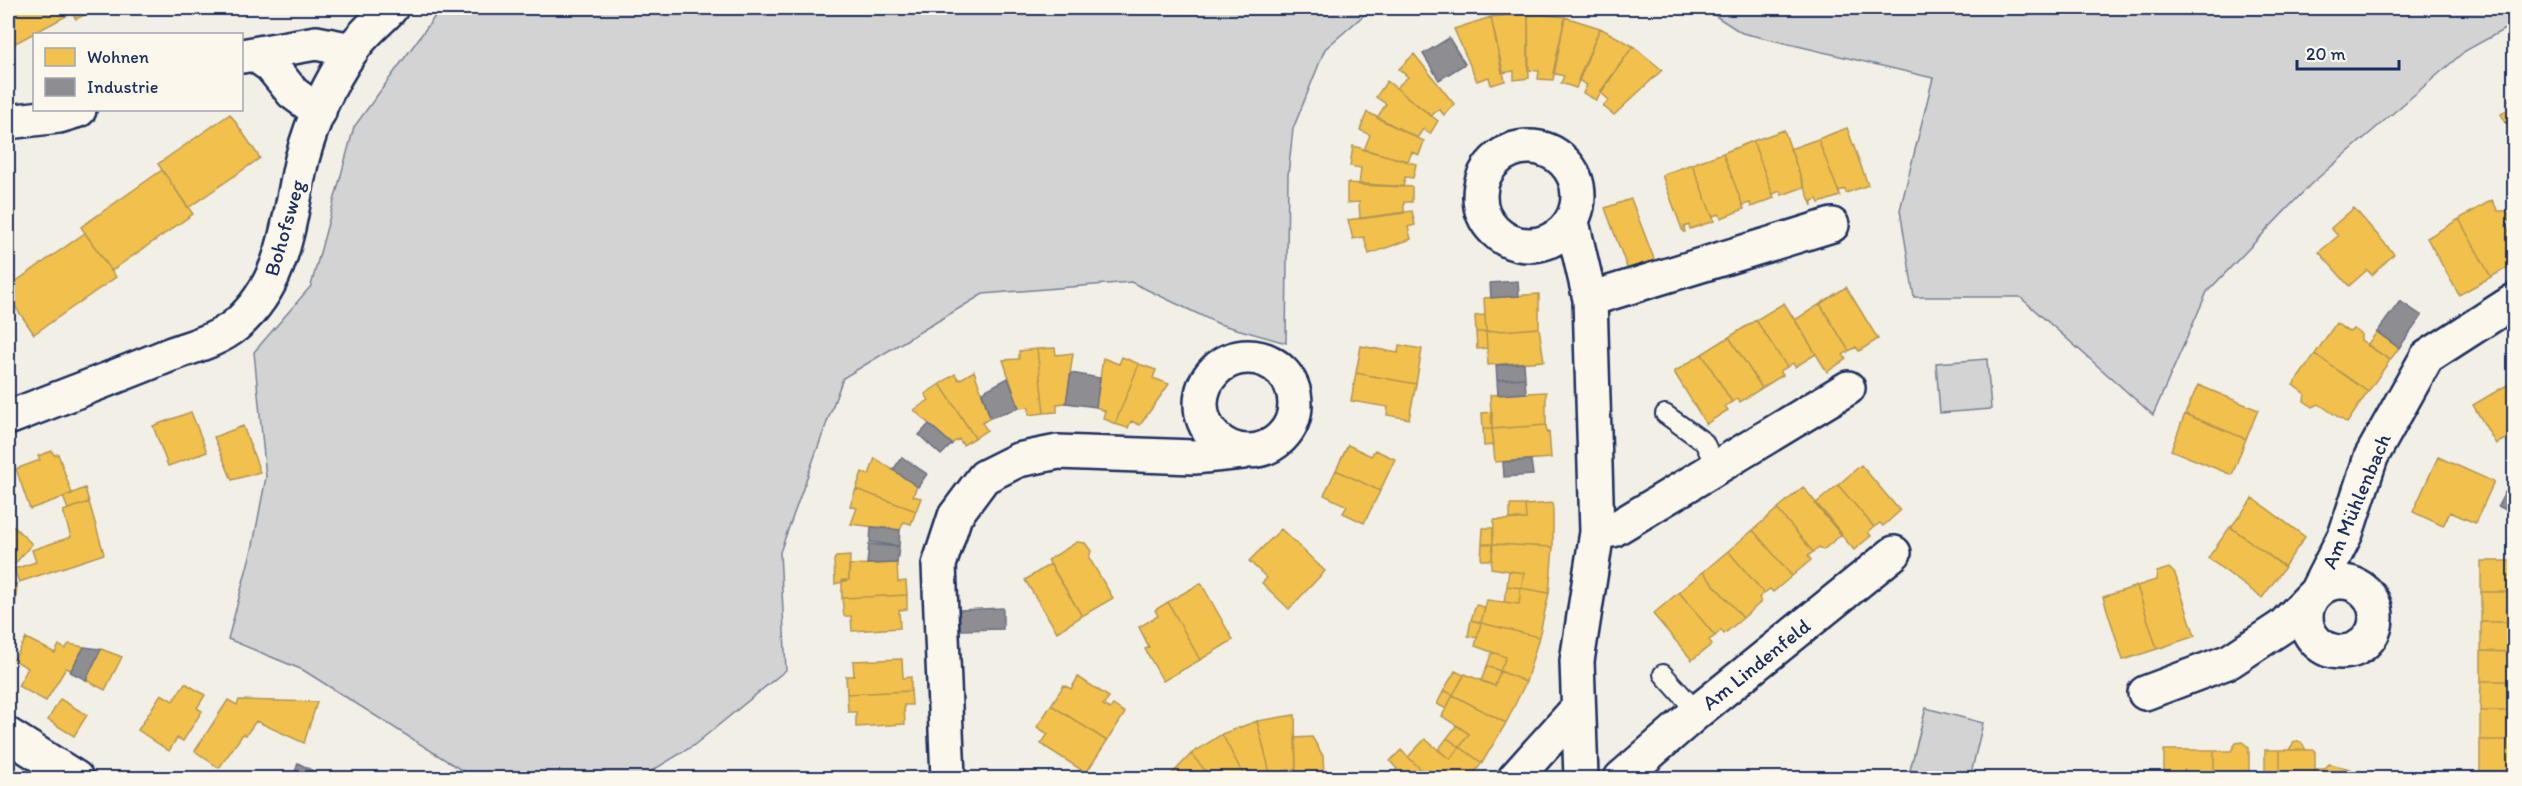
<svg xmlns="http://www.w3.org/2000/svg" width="2522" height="786" font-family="Itim,sans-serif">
	<rect width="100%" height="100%" fill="#f2efe6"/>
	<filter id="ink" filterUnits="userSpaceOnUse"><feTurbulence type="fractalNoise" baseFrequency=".0167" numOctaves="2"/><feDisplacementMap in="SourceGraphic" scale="12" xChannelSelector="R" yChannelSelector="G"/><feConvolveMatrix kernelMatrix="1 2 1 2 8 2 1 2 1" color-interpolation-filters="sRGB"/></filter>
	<g filter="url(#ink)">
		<path fill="#d2d3d2" stroke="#768198" stroke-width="1.5" d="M441 8H1372L1325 49 1293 129 1288 175 1286 343 1219 324 1131 282 983 294 843 378 780 552 786 670 693 746 640 778H474L303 670 228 639 253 545 266 477 254 352 311 286 354 127Z
			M1703 8H2514V24L2465 51 2311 184 2207 292 2153 415 2020 297H1914L1900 210 1933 78 1742 33Z
			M1987 359 1991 409 1940 413 1936 363Z
			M1926 708 1983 723 1970 778H1943L1910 770Z"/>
		<path fill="#f2c14e" stroke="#b29553" stroke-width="1.5" d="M8 8H69L72 13 8 47Z
			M69 8H98L76 19Z
			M1528 13 1565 17 1553 80 1538 79 1539 71 1528 70Z
			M1528 13 1529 78 1514 80V71L1502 73 1491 17Z
			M1491 17 1505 81 1491 85 1489 77 1477 81 1454 29Z
			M1565 17 1600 28 1576 88 1561 83 1564 76 1553 73Z
			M1600 28 1633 46 1596 100 1583 93 1587 85 1578 80Z
			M1633 46 1662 70 1614 115 1603 106 1609 100 1600 92Z
			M1414 54 1454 104 1444 115 1439 109 1431 116 1396 88 1408 77 1399 69Z
			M1387 81 1438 121 1430 134 1423 129 1417 138 1377 118 1386 104 1376 97Z
			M2514 97V137L2501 114 2513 107 2509 100Z
			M1367 112 1424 141 1419 155 1412 152 1408 161 1364 150 1370 135 1360 130Z
			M230 114 260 158 188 208 158 164Z
			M1847 128 1868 185 1846 193 1845 189 1839 191 1840 196 1818 139Z
			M1784 130 1804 187 1782 195 1780 191 1773 194 1774 198 1753 141Z
			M1818 139 1840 196 1819 203 1817 199 1812 201V206L1790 149Z
			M1753 141 1774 198 1751 207 1750 203 1743 205 1744 209 1723 153Z
			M1353 146 1416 164 1413 178 1405 177 1403 187 1359 185 1361 168 1350 166Z
			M1723 153 1744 209 1721 218 1719 214 1713 216 1714 221 1692 164Z
			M1692 164 1714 221 1690 229 1689 225 1684 227 1685 232H1683L1662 175Z
			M162 170 193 214 111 271 81 227Z
			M1347 183 1412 187V202H1404V213L1360 219 1359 202 1347 203Z
			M1631 199 1656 264 1629 273 1605 208Z
			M2492 200 2498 211H2507L2510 218 2506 226 2514 240V264L2491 277 2459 219Z
			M2354 208 2394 254 2372 275 2367 270 2349 286 2319 252 2338 236 2331 228Z
			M1412 211 1415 225 1408 227 1411 239 1369 254 1364 237 1353 239 1348 220Z
			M2459 219 2491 277 2459 295 2427 238Z
			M85 233 116 277 34 334 8 296V287Z
			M1846 287 1878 339 1859 351 1856 347 1849 351 1820 304Z
			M1539 294V328L1486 332 1484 298Z
			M1784 303 1816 354 1795 367 1793 363 1787 367 1756 320Z
			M1820 304 1849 351 1843 355 1846 359 1827 372 1795 320Z
			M1485 315 1486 332H1476L1475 316Z
			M1756 320 1787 367 1780 371 1783 375 1762 388 1729 337Z
			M2336 323 2349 332 2354 329 2361 334V340L2390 360 2368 392 2315 354Z
			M1539 328 1544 361 1488 365 1486 332Z
			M1476 332H1486L1487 348 1477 349Z
			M2377 332 2399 348 2390 360 2367 345Z
			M1729 337 1762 388 1740 402 1738 398 1732 402 1702 354Z
			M1399 345 1422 349 1416 384 1356 373 1361 346 1398 353Z
			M1055 348 1056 355 1073 353 1066 403 1057 404V412L1044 413 1037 349Z
			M1037 349 1044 413 1029 415V407L1019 408 1003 360 1019 359V351Z
			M1702 354 1732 402 1725 406 1728 410 1706 424 1674 372Z
			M2315 354 2368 392 2347 423 2319 404 2313 407 2304 401 2305 394 2293 385Z
			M1122 357 1139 364 1115 424 1103 418 1105 411 1096 407 1103 358 1119 364Z
			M1139 364 1156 370 1153 378 1169 384 1140 425 1131 421 1128 428 1115 424Z
			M974 371 990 418 982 423 987 430 975 438 940 384 955 374 959 380Z
			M1356 373 1416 384 1409 419 1387 415 1388 407 1351 401Z
			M2512 382 2514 387V445L2509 437 2496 444 2473 405Z
			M940 384 975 438 963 445 959 439 951 444 914 410 929 400 925 394Z
			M2198 385 2258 410 2246 439 2185 414Z
			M1546 392V425L1492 429 1490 395Z
			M191 412 207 452 168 466 153 426Z
			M1492 412V429H1483L1482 413Z
			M2185 414 2246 439 2232 475 2171 450Z
			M1546 425 1547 433 1549 432 1551 458 1495 462 1492 429Z
			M243 426 260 472 232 480 214 437Z
			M1483 429H1492L1494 445 1484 446Z
			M1348 445 1371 456 1375 450 1395 459 1380 491 1336 470Z
			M52 451 54 455 58 454 72 494 30 509 16 469 40 460 38 456Z
			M2438 457 2494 482 2475 523 2450 512 2443 526 2413 512Z
			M875 458 917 486 913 496 921 498 916 511 856 489 862 472 869 475Z
			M1861 465 1900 511 1883 526 1880 523 1874 527 1838 485Z
			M1336 470 1380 491 1364 523 1343 513 1347 506 1324 495Z
			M1838 485 1874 527 1868 532 1871 536 1854 550 1815 504Z
			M1803 487 1842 534 1823 550 1819 547 1813 552 1777 509Z
			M85 488 89 502 68 509 63 497Z
			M856 489 916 511 911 524 904 522 900 530 851 524 857 508 850 506Z
			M2253 498 2305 537 2284 567 2231 527Z
			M89 502 104 554 19 582 14 569 36 562 32 550 71 537 63 511Z
			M1553 503V547L1493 544 1494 520 1526 519 1525 505Z
			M1510 505H1525L1526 519H1510Z
			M1777 509 1813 552 1808 556 1811 560 1792 576 1753 530Z
			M8 521 32 544 12 567 8 562Z
			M2230 527 2285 567 2262 598 2208 558Z
			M1483 528H1493V544H1482Z
			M1281 529 1325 571 1289 609 1262 583 1267 578 1249 561Z
			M1753 530 1792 576 1773 592 1770 589 1764 593 1728 551Z
			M1077 542 1085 543 1091 551 1089 558 1113 598 1082 616 1048 560Z
			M1482 544H1493L1492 560H1481Z
			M1493 544 1553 547 1549 593 1521 588 1524 573 1491 568Z
			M1728 551 1764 593 1759 598 1761 602 1743 618 1703 572Z
			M850 556 849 580 835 584 834 560 836 557Z
			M2481 561H2514V592H2481Z
			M897 563 898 582 906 581 907 595 842 598V580H849V565Z
			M1050 564 1082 616 1057 632 1025 580Z
			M2169 568 2175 574 2195 636 2157 649 2137 586 2156 580 2157 572Z
			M1509 571 1524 573 1521 588 1507 586Z
			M1703 572 1743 618 1724 634 1721 630 1715 636 1679 592Z
			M8 583 17 584 15 610 8 609Z
			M1201 583 1233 640 1200 660 1168 602Z
			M1507 586 1521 588 1519 604 1504 602Z
			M2137 586 2157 649 2123 660 2103 597Z
			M1521 588 1549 593 1539 637 1481 623 1487 600 1519 604Z
			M1679 592 1715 636 1709 640 1712 644 1692 660 1653 614Z
			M2481 592H2514V622H2481Z
			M907 595V609L899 610 900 628 852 631 851 616H844L842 598Z
			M1168 602 1200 660 1163 681 1145 649 1149 647 1139 627 1158 616 1155 610Z
			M1476 605 1485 607 1481 623 1471 620Z
			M1471 620 1481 623 1477 638 1468 636Z
			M2481 622H2514V652L2481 651Z
			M1481 623 1539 637 1526 682 1500 671 1506 657 1475 646Z
			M26 638 55 653 59 645 65 649 69 644 84 647 71 670 66 668 46 701 18 686 28 668 14 660Z
			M101 649 122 657 105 690 86 680Z
			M2481 651 2514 652V681H2481Z
			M1492 652 1506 657 1500 671 1487 666Z
			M902 659 903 678 911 677V691L847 694 846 676H854L853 661Z
			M1487 666 1500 671 1495 686 1481 681Z
			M1455 671 1464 675 1453 695 1444 690Z
			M1500 671 1526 682 1506 723 1453 695 1465 674 1495 686Z
			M1078 677 1109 697 1103 705 1110 709 1113 705 1125 713 1107 741 1051 705 1064 685 1071 689Z
			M2481 681H2514V711H2480Z
			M185 683 205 695 197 708 202 711 183 741 177 738 169 751 138 730 161 694 173 701Z
			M1444 690 1453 695 1446 709 1437 704Z
			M911 691 912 705H904L905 724 856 727V712H848L847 694Z
			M1453 695 1506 723 1482 763 1460 747 1469 734 1442 716Z
			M60 699 87 715 74 736 48 720Z
			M228 700 237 705 239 700 317 702 304 743 256 721 246 735 243 734 219 768 195 751Z
			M1051 705 1107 741 1086 773 1041 744 1048 734 1037 727Z
			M2480 711H2514V740H2480Z
			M1295 715 1296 769 1270 773 1257 721Z
			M1257 721 1270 773 1255 778H1245L1222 734Z
			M1457 725 1469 734 1460 747 1447 738Z
			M1222 734 1245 778H1212L1191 754Z
			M1312 737 1323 756 1324 778H1296L1295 738Z
			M1447 738 1460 747 1450 759 1438 750Z
			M1425 739 1450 759 1460 747 1482 763 1470 778H1430L1408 757Z
			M2480 740H2514V771H2480Z
			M2243 742 2249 748V778H2214V751H2231L2236 743Z
			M2294 742H2301L2306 750H2289Z
			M1401 750 1408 757 1430 778H1396L1392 774 1397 769 1390 761Z
			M2164 750H2214V778H2164Z
			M2265 750H2280V778H2265Z
			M2280 750H2315V778H2280Z
			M1191 754 1212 778H1168Z
			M2329 764 2351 769V778H2315V769H2324Z"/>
		<path fill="#8d8d92" stroke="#6b7182" stroke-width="1.5" d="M1449 38 1465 64 1439 80 1423 54Z
			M1518 281 1519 296 1491 298 1490 283Z
			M2400 301 2422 316 2399 348 2377 332Z
			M1524 363 1525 378 1497 380 1496 365Z
			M1071 373 1100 378 1096 407 1066 403Z
			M1008 378 1019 408 990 418 982 392Z
			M1525 378 1526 393 1498 395 1497 380Z
			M929 424 952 444 941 455 919 435Z
			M902 457 927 474 918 487 893 470Z
			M1531 460 1533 475 1504 477 1503 462Z
			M2513 477 2514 478V514L2498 506Z
			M871 527 900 530 899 546 870 542Z
			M869 544 899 547 897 563 867 564Z
			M1003 608V629L960 630 959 610Z
			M84 647 101 649 86 680 70 672Z
			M298 763 326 778H293Z"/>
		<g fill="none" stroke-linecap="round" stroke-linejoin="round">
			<defs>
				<path id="service" d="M1665 414 1704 442 1717 469
					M1663 674 1697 712"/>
				<path id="minor" d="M254 54 271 66 293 93 319 112
					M242 56 316 43 352 50
					M8 122 59 116 79 110
					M1480 196a49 49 0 1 1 98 0a49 49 0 1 1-98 0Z
					M1572 222 1590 299 1597 532 1577 661 1581 778
					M1590 299 1832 225
					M1201 404a47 47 0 1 1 94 0a47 47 0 1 1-94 0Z
					M1597 532 1613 530 1848 388
					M2306 617a35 35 0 1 1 70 0a35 35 0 1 1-70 0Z
					M2145 693 2230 661 2283 626 2316 592 2346 533 2371 457 2427 357 2514 301
					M948 778 939 565 955 516 984 477 1018 460 1058 452 1194 457 1243 452
					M1515 778 1578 708
					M1621 778 1697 712 1894 553"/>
				<path id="tertiary" d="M8 418C61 397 116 377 169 355 191 347 218 340 236 325 287 281 288 219 302 159 312 122 329 83 351 51 361 35 378 22 391 8"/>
				<path id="primary" d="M8 735 76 778"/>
			</defs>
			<use href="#service" stroke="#1b2f5e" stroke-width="22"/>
			<use href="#minor" stroke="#1b2f5e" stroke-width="38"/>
			<use href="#tertiary" stroke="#1b2f5e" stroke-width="38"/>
			<use href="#primary" stroke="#1b2f5e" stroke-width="38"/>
			<use href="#service" stroke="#fbf7ec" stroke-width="18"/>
			<use href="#minor" stroke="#fbf7ec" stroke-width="33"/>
			<use href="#tertiary" stroke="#fbf7ec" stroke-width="33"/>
			<use href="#primary" stroke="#fbf7ec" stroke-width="33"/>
		</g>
	</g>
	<g text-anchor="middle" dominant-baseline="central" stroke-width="6" stroke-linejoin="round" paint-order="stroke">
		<g font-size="21" fill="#1b2f5e" stroke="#fbf7ec">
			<text transform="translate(284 228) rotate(-74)">Bohofsweg</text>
			<text transform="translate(2356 501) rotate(-67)">Am Mühlenbach</text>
			<text transform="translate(1756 664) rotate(-39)">Am Lindenfeld</text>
		</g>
	</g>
	<rect width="2522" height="786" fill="none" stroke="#fbf7ec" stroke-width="30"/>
	<rect x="15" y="15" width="2492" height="756" fill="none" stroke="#1b2f5e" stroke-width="2" filter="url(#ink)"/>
	<rect x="33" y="33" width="210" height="78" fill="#fbf7ec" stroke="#a1a7b3" stroke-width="1.5"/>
	<rect x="45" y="48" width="30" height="18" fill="#f2c14e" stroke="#a1a7b3" stroke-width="1.5"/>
	<text x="87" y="63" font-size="18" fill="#1b2f5e">Wohnen</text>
	<rect x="45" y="78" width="30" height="18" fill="#8d8d92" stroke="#a1a7b3" stroke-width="1.5"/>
	<text x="87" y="93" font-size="18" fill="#1b2f5e">Industrie</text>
	<path d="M2297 60v9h102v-9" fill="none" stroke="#1b2f5e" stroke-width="3"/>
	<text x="2306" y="60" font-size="18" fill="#1b2f5e" stroke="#fbf7ec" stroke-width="4.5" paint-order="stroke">20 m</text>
</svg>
